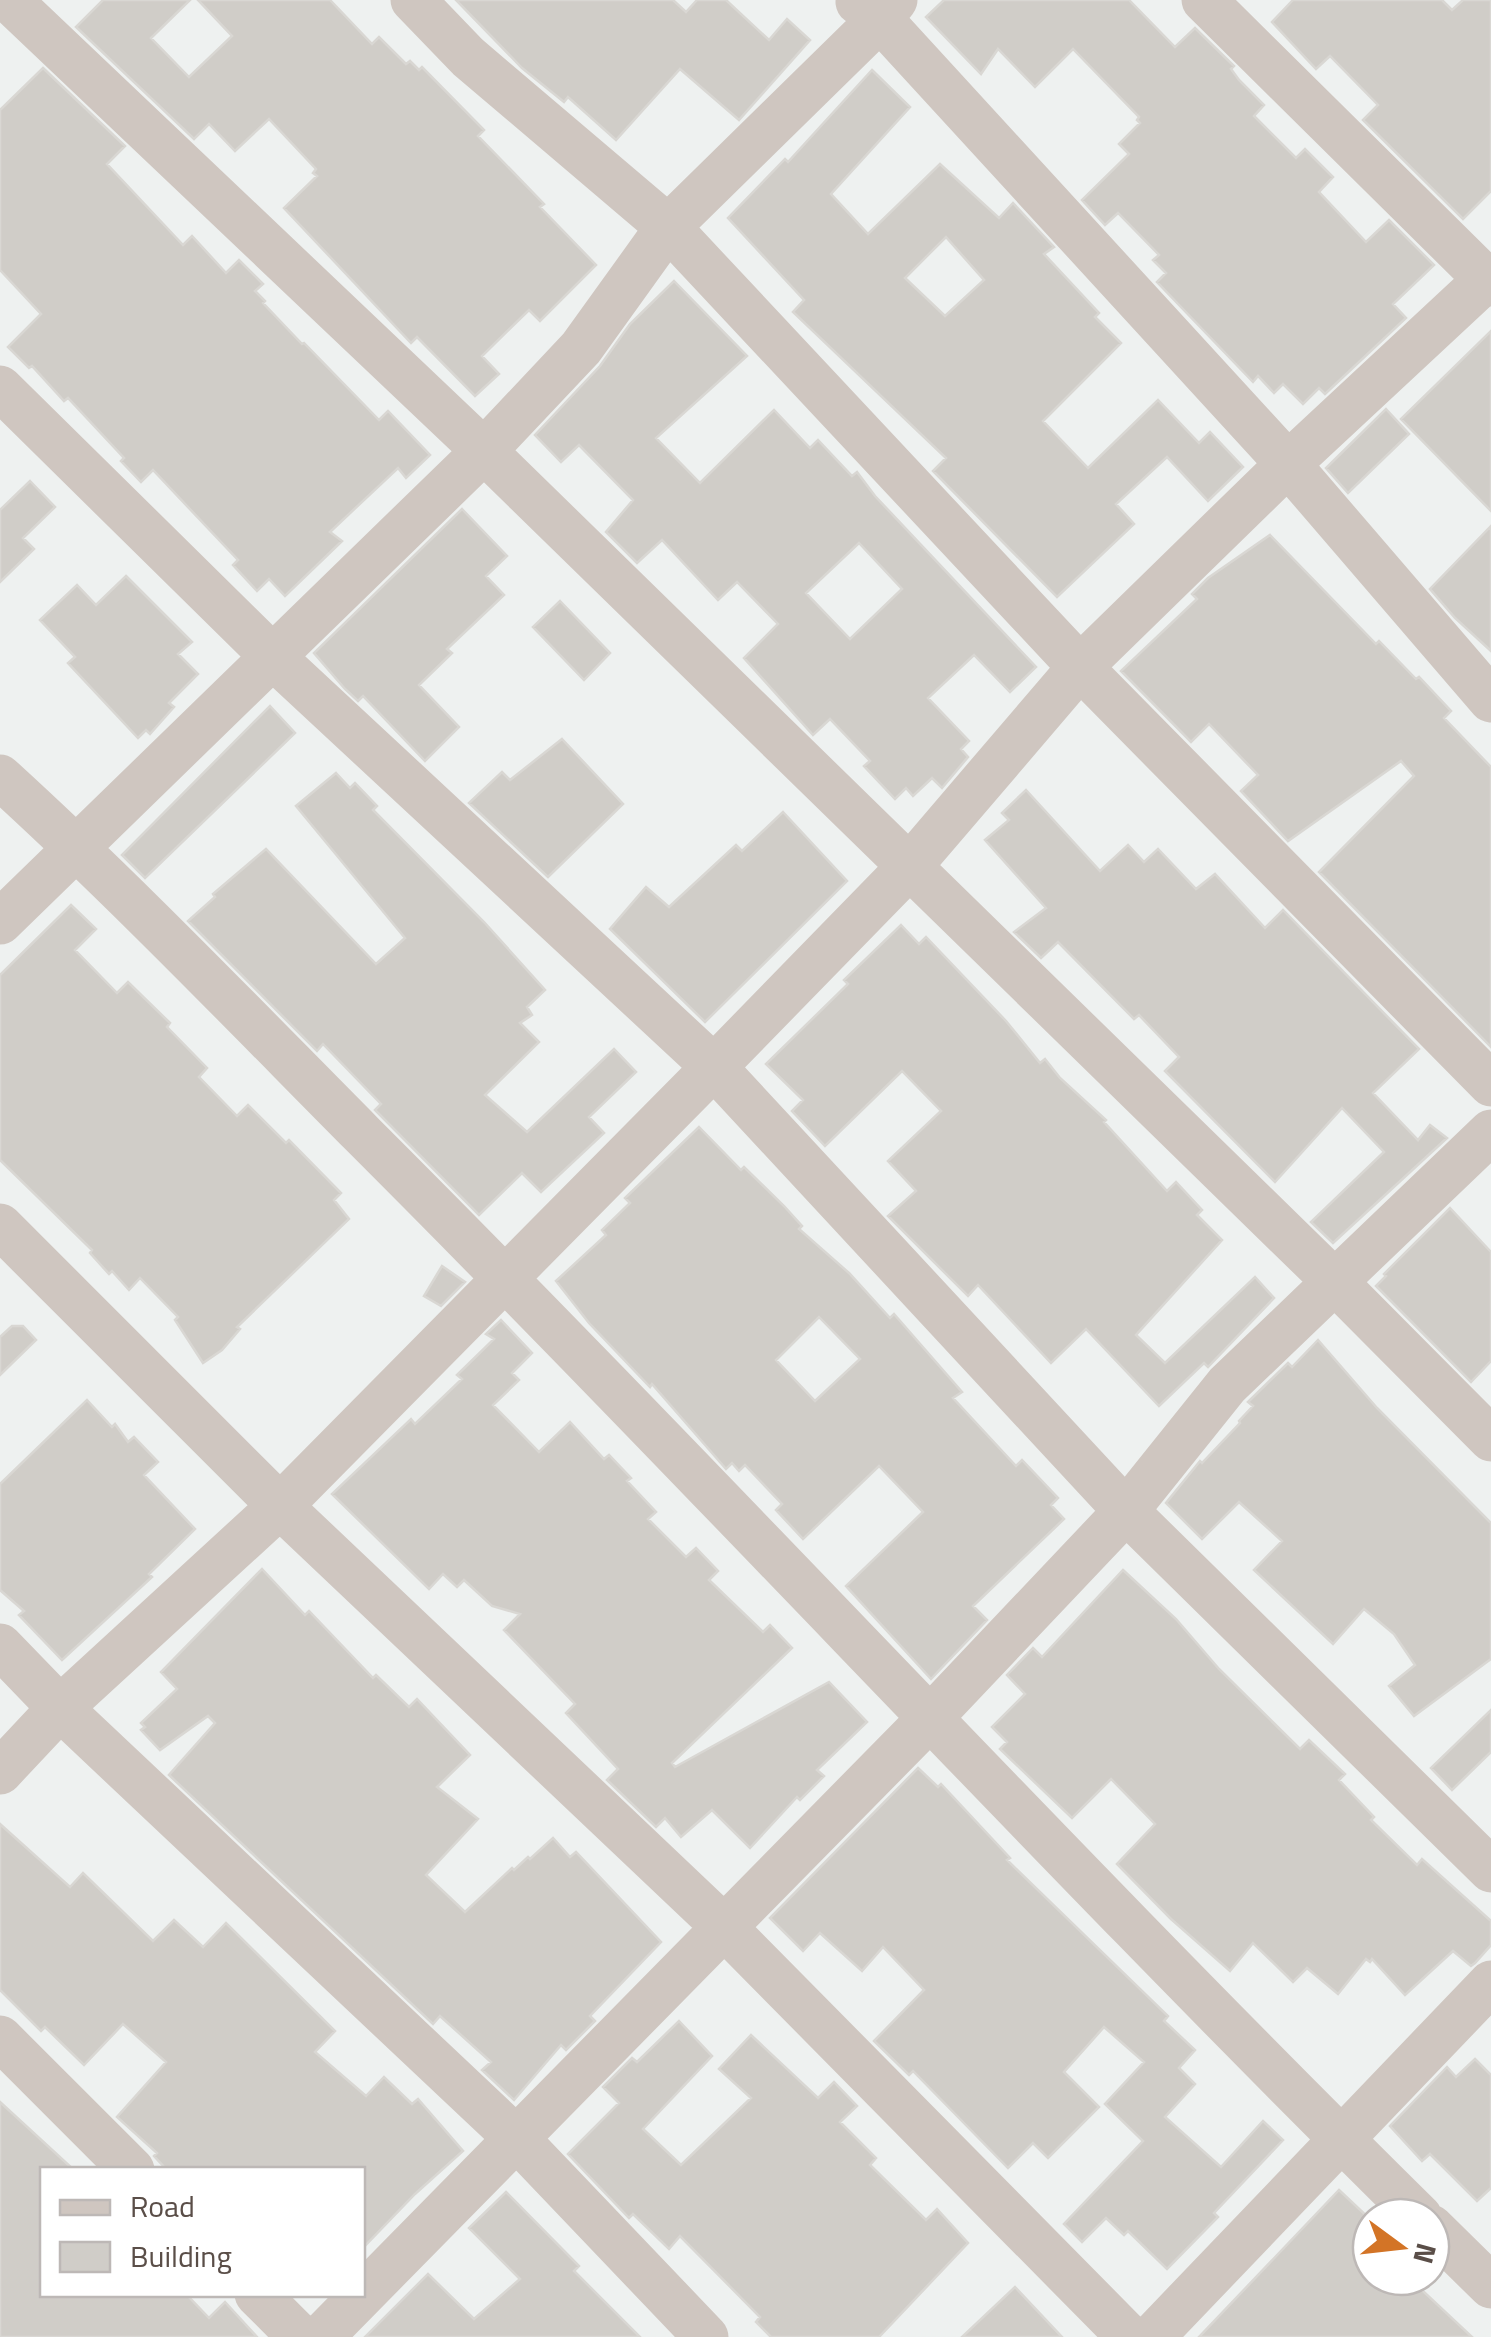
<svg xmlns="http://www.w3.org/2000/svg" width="1491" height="2337" font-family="'Titillium Web',sans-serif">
	<rect width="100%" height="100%" fill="#eef1f0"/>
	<path fill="#d0cdc8" stroke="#d9d7d3" stroke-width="2.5" fill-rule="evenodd" d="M103 0H190L151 38 189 77 232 36 198 0H330L372 44 379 37 406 64 410 61 419 70 422 67 484 130 478 136 544 204 540 207 596 265 540 321 529 310 482 356 499 374 475 396 417 337 411 343 284 208 317 176 313 173 316 169 269 119 235 151 209 124 194 139 76 27Z
		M456 0H673L686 12 697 0H726L769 40 787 19 810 40 739 120 680 69 616 140 568 97 564 102 522 68Z
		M944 0H1129L1175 47 1195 28 1234 66 1231 69 1239 80 1264 105 1254 116 1296 158 1305 149 1333 177 1319 192 1366 242 1389 220 1434 265 1393 304 1406 318 1325 394 1319 388 1303 404 1283 384 1274 393 1258 376 1253 382 1157 282 1166 273 1153 260 1159 255 1118 213 1105 225 1082 200 1129 154 1119 144 1140 123 1137 120 1139 117 1073 49 1035 87 998 49 981 74 926 17Z
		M1293 0H1442L1452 10 1463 0H1491V191L1463 219 1363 120 1378 105 1330 56 1316 69 1272 22Z
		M43 68 125 146 107 164 183 245 192 236 226 273 239 260 263 284 255 291 265 301 263 303 302 344 304 343 379 420 388 411 430 455 406 478 398 468 330 532 342 541 285 596 269 579 257 591 233 565 238 560 153 470 141 482 121 461 124 458 68 398 64 401 32 366 29 368 8 347 41 314 0 270V110Z
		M872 70 910 107 831 194 868 234 940 164 999 218 1013 203 1054 247 1044 254 1099 313 1095 317 1121 343 1043 421 1088 468 1158 400 1199 443 1210 432 1243 467 1208 501 1167 457 1116 504 1134 524 1057 597 933 471 946 458 793 312 804 300 728 218 785 159 788 162ZM946 237 984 280 945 316 905 278Z
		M674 281 747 356 656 438 700 483 774 410 810 448 818 440 852 476 857 472 875 496 1036 667 1010 692 974 655 928 698 969 741 961 749 968 757 942 788 932 778 913 796 906 788 895 799 864 766 870 761 830 719 813 735 744 658 778 624 737 582 718 600 662 540 637 563 606 532 633 500 579 445 561 462 535 435 600 366 630 324ZM859 543 902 589 850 639 806 593Z
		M1491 331V511L1401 419Z
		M1386 409 1409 434 1348 493 1326 468Z
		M30 481 55 507 23 538 34 549 0 582V510Z
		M462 509 507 556 486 576 504 595 447 649 452 653 419 685 459 727 425 761 363 696 358 701 345 689 314 653Z
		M1491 526V651L1455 618 1430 589Z
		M1270 535 1376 644 1379 641 1416 679 1419 677 1451 711 1444 718 1491 767V1047L1319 872 1414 776 1401 761 1288 841 1241 791 1258 775 1209 724 1191 742 1121 671 1197 599 1192 594 1208 578Z
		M126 576 192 642 178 654 198 674 169 703 174 707 150 734 146 730 138 738 68 663 75 657 40 620 77 585 96 605Z
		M560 601 610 653 584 680 533 627Z
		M270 706 295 733 145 878 122 855Z
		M562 739 623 804 548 877 469 803 502 772 510 780Z
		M336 773 350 788 355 783 377 806 373 810 484 922 545 990 527 1007 532 1015 520 1023 539 1042 485 1095 527 1132 614 1049 636 1072 589 1117 604 1133 541 1192 522 1173 479 1215 375 1110 381 1104 323 1044 317 1051 188 921 215 897 213 894 266 849 376 964 405 938 296 806Z
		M1026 790 1100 871 1128 845 1144 862 1158 849 1196 889 1215 874 1265 928 1283 910 1419 1049 1373 1093 1418 1140 1430 1125 1447 1138 1333 1243 1311 1222 1384 1152 1342 1108 1275 1182 1165 1071 1179 1057 1139 1015 1134 1019 1058 942 1041 958 1014 932 1046 908 985 840 1009 820 1002 813Z
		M783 812 847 881 705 1022 610 929 646 887 669 907 736 845 742 851Z
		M71 905 96 929 75 950 117 993 128 982 170 1023 167 1027 207 1068 199 1077 237 1116 248 1105 286 1143 289 1140 341 1193 334 1200 349 1219 237 1327 240 1329 222 1350 203 1363 175 1320 178 1317 140 1278 129 1290 112 1271 109 1274 90 1253 92 1250 0 1160V975Z
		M901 925 919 944 926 937 1006 1021 1040 1063 1045 1059 1060 1078 1106 1120 1104 1122 1167 1191 1176 1182 1202 1210 1197 1215 1222 1240 1136 1335 1165 1363 1255 1277 1274 1298 1208 1367 1204 1363 1159 1406 1086 1329 1051 1363 978 1285 968 1296 888 1216 916 1191 888 1161 941 1111 902 1071 825 1146 792 1111 803 1100 766 1064 848 984 844 980Z
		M699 1127 741 1170 744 1167 784 1206 802 1226 799 1229 849 1273 890 1318 894 1314 962 1392 953 1398 1016 1466 1022 1460 1058 1498 1051 1505 1064 1519 973 1606 987 1620 931 1679 846 1586 923 1512 879 1466 803 1539 776 1510 782 1504 745 1465 739 1471 732 1463 726 1469 652 1384 650 1387 589 1323 556 1281 606 1235 602 1230 630 1203 625 1198ZM819 1317 860 1359 815 1401 776 1360Z
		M1450 1208 1491 1252V1361L1471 1382 1376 1286 1386 1276 1384 1274Z
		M442 1266 465 1282 441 1306 424 1296Z
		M501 1320 532 1353 512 1373 519 1380 493 1405 539 1452 570 1422 604 1459 609 1455 631 1478 627 1481 656 1512 648 1519 686 1557 696 1548 718 1571 709 1580 763 1632 770 1625 792 1648 672 1763 675 1767 829 1682 867 1722 817 1770 824 1776 800 1800 797 1797 750 1848 712 1810 681 1837 665 1818 656 1827 607 1780 618 1769 566 1713 575 1704 504 1630 520 1614 492 1606 464 1580 457 1587 443 1574 429 1589 332 1494 411 1419 415 1424 462 1379 457 1375 494 1339 486 1334Z
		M12 1326H23L36 1340 0 1375V1337Z
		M1318 1340 1377 1408 1491 1523V1659L1414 1716 1389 1686 1415 1665 1394 1634 1364 1609 1333 1644 1254 1570 1282 1541 1239 1502 1202 1539 1166 1503 1200 1461 1202 1463 1240 1423 1239 1421 1253 1406 1248 1402 1288 1363 1292 1367Z
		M87 1400 112 1427 115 1424 128 1442 134 1437 158 1462 144 1475 195 1529 149 1574 152 1577 62 1660 19 1615 24 1611 0 1590V1484Z
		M262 1569 305 1615 309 1611 373 1678 376 1675 409 1707 417 1699 470 1755 437 1787 478 1819 426 1875 465 1912 512 1868 514 1870 528 1857 530 1859 553 1838 570 1857 576 1852 661 1942 590 2016 595 2021 566 2050 561 2045 514 2100 482 2070 491 2062 440 2016 433 2024 169 1775 215 1723 208 1716 160 1750 141 1730 145 1727 141 1723 177 1689 161 1672Z
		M1123 1570 1176 1619 1219 1669 1300 1749 1309 1740 1345 1774 1339 1780 1374 1817 1371 1820 1417 1865 1422 1859 1491 1921V1945L1475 1963 1471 1966 1453 1951 1405 1995 1372 1959 1370 1962 1366 1959 1338 1994 1307 1968 1293 1982 1253 1943 1230 1971 1171 1919 1117 1864 1155 1824 1111 1779 1072 1818 1000 1749 1007 1742 992 1727 1025 1694 1007 1675 1033 1648 1042 1657Z
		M1491 1710V1752L1452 1790 1431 1768Z
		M918 1768 938 1787 941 1784 1010 1858 1007 1860 1168 2016 1164 2021 1195 2050 1179 2068 1195 2084 1165 2117 1221 2167 1263 2121 1283 2140 1214 2213 1218 2217 1167 2269 1128 2231 1124 2235 1106 2218 1082 2242 1064 2224 1143 2141 1105 2104 1144 2062 1104 2027 1064 2072 1099 2107 1048 2158 1033 2143 1008 2168 913 2071 909 2075 874 2041 924 1990 883 1947 862 1971 820 1933 803 1951 770 1918Z
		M0 1824 70 1887 83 1873 153 1941 174 1920 203 1947 226 1923 335 2031 315 2052 366 2096 384 2077 412 2104 418 2099 463 2151 415 2194 362 2249V2170H167L154 2156 157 2153 117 2117 166 2062 123 2024 84 2065 45 2027 41 2031 0 1990Z
		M679 2021 712 2056 643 2129 681 2165 751 2098 719 2069 751 2035 818 2098 834 2082 857 2106 840 2122 876 2158 870 2165 926 2220 937 2209 968 2243 879 2337H771L756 2322 760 2317 680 2236 669 2249 633 2214 629 2218 568 2154 619 2103 603 2087 632 2058 637 2062Z
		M1475 2059 1491 2075V2188L1477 2201 1430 2154 1422 2161 1390 2126 1447 2067 1456 2077Z
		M0 2102 74 2170H42V2294H186L209 2318 225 2302 257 2337H0Z
		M1339 2190 1371 2220V2277H1408L1472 2337H1199Z
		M506 2192 579 2266 574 2271 640 2337H365L428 2274 474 2319 520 2279 469 2228Z
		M1015 2287 1062 2337H962Z"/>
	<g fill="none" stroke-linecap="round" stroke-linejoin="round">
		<path stroke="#cfc6c0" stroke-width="45" d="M9 0 484 451 1333 1280 1491 1439
			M413 0 468 57 668 227 1080 667 1491 1084
			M1204 0 1491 284
			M858 2 880 19 1288 464 1491 700
			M0 388 274 658 714 1067 1126 1511 1491 1870
			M0 777C125 891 243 1014 362 1134 719 1491 1061 1863 1420 2217
			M0 922 484 451 581 348 668 227 880 19 895 0
			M0 1226 280 1506 725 1928 1129 2337
			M0 1646 60 1708 518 2140 706 2337
			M0 1772 60 1708 280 1506 714 1067 909 867 1080 667 1288 464 1491 275
			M0 2038 132 2170
			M1431 2227 1491 2286
			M257 2294 300 2337
			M321 2337 929 1719 1126 1511 1227 1385 1491 1132
			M1152 2337 1491 1983"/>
	</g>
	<rect x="40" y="2167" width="325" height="130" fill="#ffffff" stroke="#bdb8b6" stroke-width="2.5"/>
	<rect x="60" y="2200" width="50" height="15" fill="#cfc6c0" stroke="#bdb8b6" stroke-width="2.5"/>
	<text x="130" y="2217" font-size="30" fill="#5a4e48">Road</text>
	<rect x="60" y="2242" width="50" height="30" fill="#d0cdc8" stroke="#bdb8b6" stroke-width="2.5"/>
	<text x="130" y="2267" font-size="30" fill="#5a4e48">Building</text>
	<g transform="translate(1401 2247) rotate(105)"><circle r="48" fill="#ffffff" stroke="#bdb8b6" stroke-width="2.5"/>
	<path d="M0-8L18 38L0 25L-18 38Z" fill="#d37426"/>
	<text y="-15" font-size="28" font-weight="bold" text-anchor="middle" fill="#5a4e48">N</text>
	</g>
</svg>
